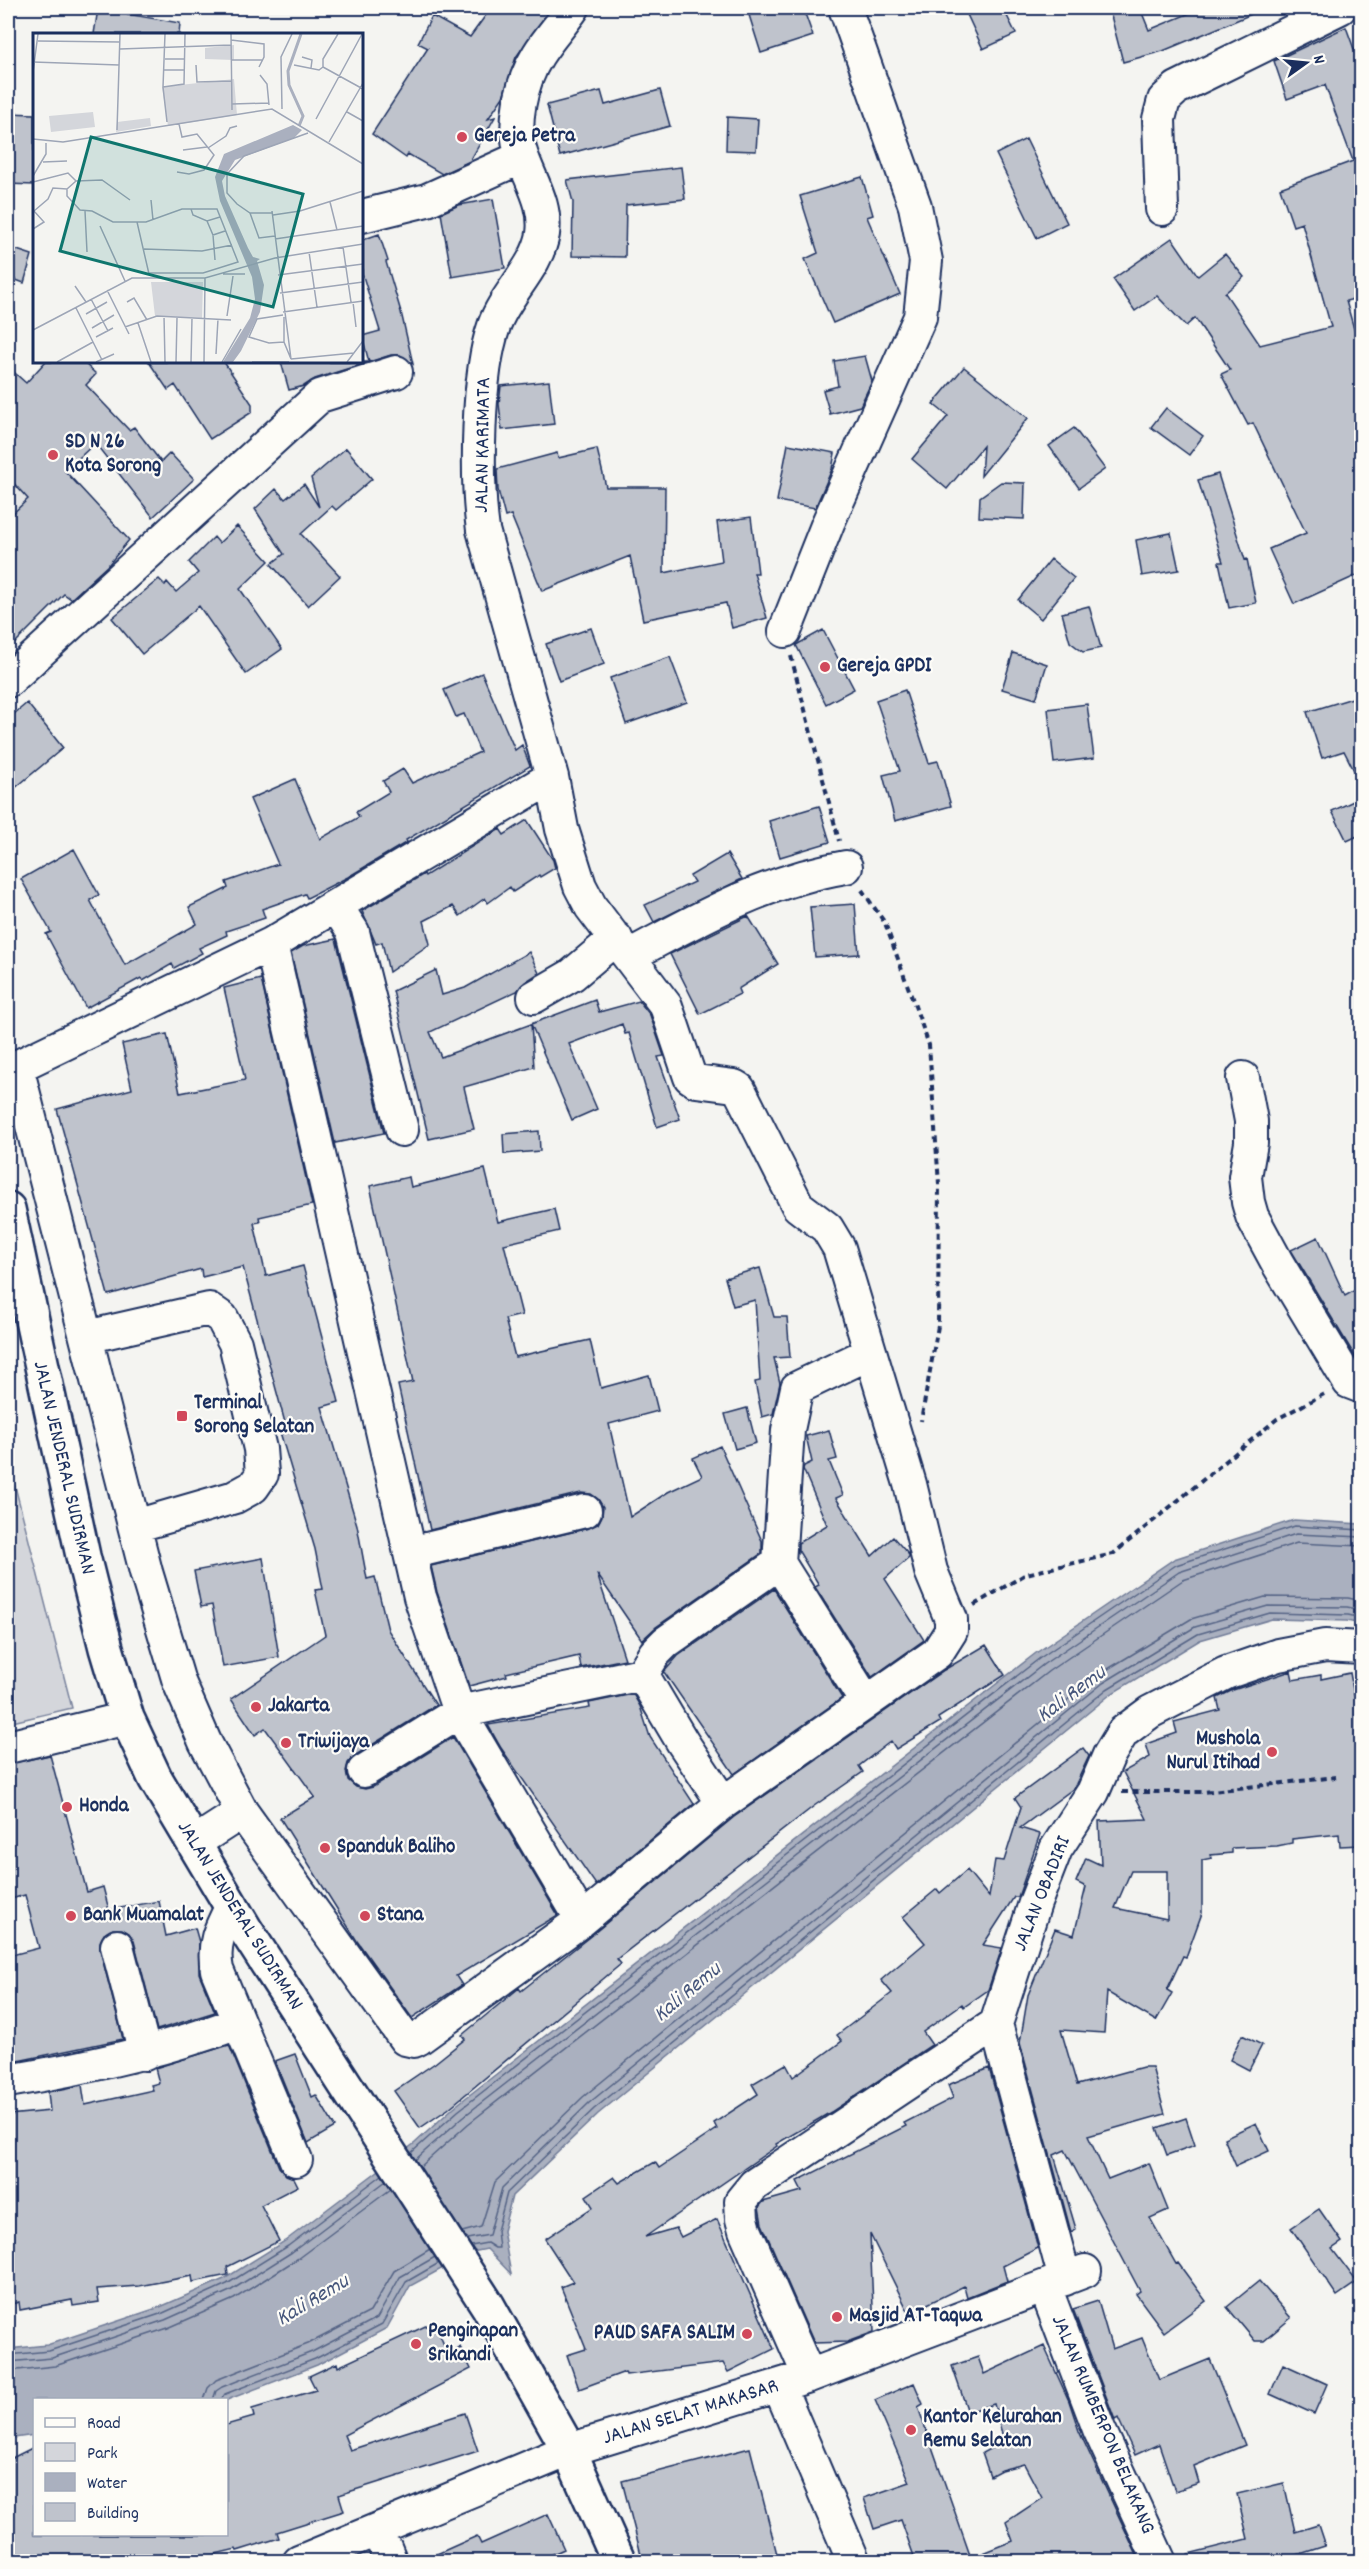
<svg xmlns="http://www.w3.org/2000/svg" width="1369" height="2569" font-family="Dekko,sans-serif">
	<rect width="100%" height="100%" fill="#f4f4f1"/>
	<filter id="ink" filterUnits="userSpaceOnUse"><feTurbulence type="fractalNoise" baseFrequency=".0167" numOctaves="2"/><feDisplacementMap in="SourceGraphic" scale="12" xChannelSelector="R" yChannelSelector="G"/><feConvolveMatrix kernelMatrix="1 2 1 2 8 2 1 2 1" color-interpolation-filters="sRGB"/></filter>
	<g filter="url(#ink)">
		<path fill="#e4e5e6" d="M8 477 28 499 8 518Z"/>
		<path fill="#d4d6db" stroke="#78829c" stroke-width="1.5" d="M8 1459 72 1708 8 1723Z"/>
		<path fill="#aab0bf" stroke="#717c98" stroke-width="1.5" d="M1294 1520 1361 1524V1624L1347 1621 1272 1619 1200 1640 1111 1694 598 2114 512 2196 503 2231 511 2274 487 2249 472 2252 410 2286 387 2328 317 2365 227 2400H34V2435L8 2439V2349L47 2345 160 2307 224 2279 285 2241 415 2143 454 2107 1036 1653 1174 1559Z"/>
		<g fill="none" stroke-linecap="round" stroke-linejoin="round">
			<path stroke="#546385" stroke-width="1.5" d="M411 2153 458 2111 1040 1658 1176 1565 1295 1526 1362 1530
				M415 2160 463 2117 1044 1664 1179 1572 1296 1534 1362 1537
				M420 2167 468 2124 1049 1671 1183 1580 1297 1543 1362 1546
				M462 2232 481 2227 495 2182 583 2097 1098 1675 1191 1619 1265 1597 1348 1598 1362 1601
				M467 2239 489 2235 502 2188 589 2103 1103 1683 1195 1627 1268 1606 1347 1607 1362 1610
				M471 2246 487 2243 495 2248H499L497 2231 507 2193 594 2109 1107 1689 1198 1634 1270 1613 1348 1615 1362 1618
				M8 2355 49 2351 163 2313 227 2284 288 2246 382 2175
				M8 2362 52 2358 165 2320 230 2291 292 2252 386 2181
				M8 2371 55 2366 168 2328 234 2299 297 2259 391 2189
				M204 2400 208 2388 216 2380 308 2344 370 2312 394 2271 430 2249
				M213 2400 216 2391 222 2387 312 2352 377 2318 400 2277 435 2257
				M221 2400 225 2394 315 2359 382 2324 406 2282 439 2263"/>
		</g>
		<path fill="#bfc3cc" stroke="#1b2f5e" stroke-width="1.5" fill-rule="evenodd" d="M491 8H551L516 57 503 97 488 119 495 117 470 161 442 174 408 154 406 158 372 134 428 48 418 43 432 16 470 37Z
			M773 8H803L813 36 761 53 749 15Z
			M964 8H1003L1016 34 983 49Z
			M1109 8H1140L1149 30 1202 8H1266L1163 51 1123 62Z
			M98 9 180 23 179 34H94Z
			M1346 27 1362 71V297L1346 301 1362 357V573L1294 604 1269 549 1306 533 1253 423 1248 425 1221 374 1230 370 1195 318 1186 326 1157 296 1135 311 1113 279 1172 238 1198 276 1225 254 1244 277 1225 293 1260 345 1331 327 1302 223 1293 226 1280 188 1353 161 1325 85 1287 99 1274 61Z
			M660 90 670 126 560 156 547 105 601 91 605 105Z
			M8 113 34 114V185L8 184Z
			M727 117 758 119 756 151 726 150Z
			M1026 139 1067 223 1037 238 996 154Z
			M681 167 685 199 626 205 625 257 572 256 573 202 567 180Z
			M862 177 873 215 867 217 900 294 833 323 805 259 818 253 800 196Z
			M493 199 505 268 452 277 441 213 459 205Z
			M379 234 388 261 386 262 401 312 413 364 400 355H391L315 379 304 386 289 390 281 362H369L362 336 380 331 362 273V240Z
			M14 249 32 255 24 283 8 277Z
			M865 356 872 381 860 406 830 414 823 390 838 386 834 361Z
			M45 362H83L96 374 86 385 129 430 134 427 161 462 170 453 194 479 153 517 95 443 65 471 129 540 109 564 71 599 64 594 8 650V518L28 499 8 477V367L26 383Z
			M149 362H224L252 404V412L210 439 175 385 168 390Z
			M964 367 1028 418 981 476 983 446 947 489 912 459 948 416 933 404Z
			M549 381 554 424 502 430 499 404 501 386Z
			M1166 408 1203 436 1189 455 1151 427Z
			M1074 428 1105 469 1079 488 1049 446Z
			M788 444 835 453 832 469 815 508 777 501Z
			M346 448 372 479 336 510 332 506 301 534 340 576 308 606 271 564 284 554 255 509 276 489 285 499 304 484 319 507 311 478Z
			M597 449 606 487H665L664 573 722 561 717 522 751 517 758 573H754L767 618 732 628 726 603 643 620 630 556 542 591 511 515 505 517 498 490 497 469 557 453 558 458Z
			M1218 474 1245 560 1247 559 1256 603 1229 608 1219 562H1223L1198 480Z
			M1001 482 1025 483 1024 519 979 517 980 497Z
			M237 526 269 561 240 589 282 649 246 674 199 606 142 654 112 618 159 579 165 585 167 582 176 592 198 573 189 562 214 537 219 543Z
			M1171 533 1179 570 1142 576 1136 540Z
			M1051 559 1074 578 1041 619 1018 600Z
			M1089 606 1101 648 1083 652 1070 642 1062 613Z
			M591 628 604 664 559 681 546 644Z
			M823 630 854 689 826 704 796 645Z
			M1013 653 1047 664 1036 699 1002 689Z
			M670 657 687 702 626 724 610 678Z
			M482 673 515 750 522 745 530 766 406 840 407 842 348 877 307 898 305 894 262 909 265 918 226 931 227 935 199 948 202 953 174 968 172 964 143 981 141 978 86 1008 46 934 51 932 21 879 74 849 99 895 90 900 125 965 197 924 189 907 228 888 226 882 278 864 250 799 295 779 320 839 359 817 356 812 389 792 383 781 403 769 412 783 480 752 464 714 456 717 444 690Z
			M905 690 929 763 938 761 951 806 895 821 883 775 900 771 876 700Z
			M1362 695V786L1344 751 1322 758 1307 712Z
			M27 703 63 748 8 794V719Z
			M1087 704 1094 758 1054 763 1048 709Z
			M1362 797V834L1347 841 1332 811Z
			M819 806 830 842 780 857 769 821Z
			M527 820 553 860 555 868 540 877 539 875 513 892 510 887 488 903 485 898 460 916 453 906 424 921 430 944 389 972 382 942 376 944 362 911 424 874 425 876 500 829 504 835Z
			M727 854 742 879 654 922 645 905 694 882 690 876Z
			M855 904 859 954 815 957 810 907Z
			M748 916 778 964 738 989 740 994 700 1014 670 954Z
			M336 939 384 1133 335 1143 291 953 303 946Z
			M529 952 539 973 525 982 517 991 430 1032 441 1057 531 1024 534 1067 464 1087 474 1129 429 1139 393 991 436 970 442 995 465 988Z
			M261 979 312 1205 259 1217 260 1222 254 1223 266 1276 303 1266 339 1402 322 1407 357 1525 367 1579 375 1577 388 1630 436 1705 354 1756 348 1763 346 1771 348 1780 356 1787 365 1789 373 1787 453 1737 558 1915 456 1976 462 1985 412 2018 357 1941 280 1818 315 1797 265 1728 255 1735 231 1699 325 1635 315 1590 323 1589 315 1549 280 1432 287 1430 243 1267 202 1277 201 1269 108 1295 57 1109 132 1089 122 1044 167 1034 180 1093 245 1080 224 988Z
			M595 1000 599 1012 639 1001 650 1015 664 1056 658 1057 680 1119 657 1127 629 1033 625 1034 622 1024 569 1044 597 1109 572 1120 531 1024Z
			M539 1131 540 1151 504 1154 503 1134Z
			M485 1169 498 1222 554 1209 559 1231 504 1244 522 1315 505 1319 515 1357 590 1340 601 1388 649 1375 658 1411 609 1424 630 1517 668 1492 702 1476 693 1458 720 1446 762 1541V1553L656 1627 642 1640 597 1574 625 1659 581 1668 579 1656 506 1673 507 1676 469 1686 437 1592 431 1566 589 1528 598 1524 602 1516 603 1507 598 1499 591 1494 581 1493 430 1530 398 1385 413 1382 370 1186 409 1177 411 1187Z
			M1318 1237 1345 1296 1362 1286V1368L1291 1250Z
			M760 1268 774 1317H787L790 1357 774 1358 780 1383 773 1414 762 1417 755 1382 760 1381 755 1300 733 1306 725 1278Z
			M747 1408 756 1443 735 1449 725 1414Z
			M829 1430 837 1459 829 1461 843 1495 836 1498 872 1556 893 1537 909 1555V1558L885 1579 924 1640 872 1677 815 1587 819 1585 798 1550V1543L827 1525 803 1469 804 1466 812 1462 806 1436Z
			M263 1558 279 1657 223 1667 212 1605 201 1607 194 1571Z
			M774 1589 842 1698 734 1774 664 1672 678 1656Z
			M986 1645 1005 1675 938 1718 940 1722 896 1749 891 1741 859 1766 863 1772 814 1806 617 1959 621 1964 448 2109 420 2128 394 2091 435 2063 465 2039 462 2035 519 1988 521 1991 593 1934 734 1817 944 1670Z
			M1291 1671 1293 1680 1321 1675V1679L1350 1673 1354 1695 1362 1694V1845L1340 1846 1339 1834 1292 1839V1843L1277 1846 1232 1848V1853L1211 1855 1212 1858 1202 1860V1913L1186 1957 1183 1956 1167 1990 1172 1993 1156 2021 1107 1992 1104 2033 1061 2030 1077 2085 1143 2067H1152L1165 2114 1088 2136 1108 2179 1149 2163 1168 2210 1150 2218 1176 2264 1178 2263 1206 2301 1164 2332 1136 2294 1140 2291 1065 2150 1054 2155 1076 2229 1071 2232 1020 2043 1028 1995 1055 1929 1074 1935 1086 1887 1076 1882 1086 1858 1101 1865 1099 1821 1147 1819 1123 1772 1150 1757 1146 1744 1177 1733 1174 1722 1220 1710 1217 1698 1233 1690ZM1131 1871H1167V1919L1115 1908Z
			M633 1694 640 1706 650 1737 694 1804 596 1885 501 1748 488 1725 590 1708 589 1703Z
			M1083 1748 1089 1756 1074 1788 1020 1828 1040 1834 1018 1897H1014L983 1945 1002 1948 988 1990 964 2007 962 2004 923 2032 932 2045 930 2046 831 2112 776 2144 777 2146 645 2237 676 2228 681 2237 717 2219 774 2349 728 2372 723 2363 626 2375 625 2372 579 2389 567 2355 586 2349 561 2287 573 2282 545 2239 593 2207 586 2196 614 2177 619 2183 655 2162 659 2168 717 2129 714 2123 758 2094 752 2084 786 2064 793 2077 842 2041 837 2035 892 1993 881 1980 925 1943 903 1917 937 1889 940 1893 967 1870 989 1897 995 1860 1004 1861 1021 1807 1015 1798Z
			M50 1755 87 1892 103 1887 109 1910 159 1901 166 1936 195 1928 199 1942V1973L215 2012 157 2030 134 1941 129 1933 122 1929H113L104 1934 100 1942V1950L123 2039 8 2063V1956L39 1948 25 1895 11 1899 8 1887V1764Z
			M1242 2035 1262 2045 1249 2070 1230 2060Z
			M229 2045 279 2167 286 2175 294 2178 298 2186 261 2205 279 2241 227 2267 228 2275 193 2282 192 2276 139 2286 97 2289 99 2302 73 2306 72 2300 20 2310 19 2302 8 2305V2115L50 2111 48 2092 82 2085 85 2105 153 2090 151 2085 159 2083 155 2068Z
			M295 2054 312 2097 316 2095 335 2127 308 2143 275 2061Z
			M989 2068 1038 2248 1003 2266 1007 2281 967 2297 964 2286 909 2313 870 2234 874 2332 847 2342 814 2343 762 2224 759 2207 763 2202 802 2191 797 2181 906 2126 904 2123 953 2098 948 2085Z
			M1186 2118 1195 2145 1167 2155 1157 2128Z
			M1256 2123 1269 2151 1236 2166 1224 2138Z
			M1319 2209 1342 2242 1332 2249 1357 2282 1337 2296 1291 2228Z
			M1259 2281 1291 2318 1264 2341H1255L1227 2307Z
			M1098 2301 1112 2349 1142 2338 1159 2380 1210 2359 1245 2445 1194 2466 1199 2483 1175 2491 1159 2444 1135 2455 1118 2418 1115 2420 1073 2309Z
			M434 2322 448 2354 460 2347 471 2369 344 2435 350 2450 465 2413 478 2451 339 2495 344 2511 277 2532 279 2538 237 2551 236 2549 182 2562H19L8 2532V2460L34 2447V2535H226V2425L254 2417 252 2409 316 2390 309 2376 337 2363 338 2367Z
			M1044 2346 1069 2401 1079 2431 1140 2562H916L901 2520 874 2529 864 2498 910 2482 875 2400 914 2383 923 2404 918 2407 971 2558 1013 2541 1006 2522 1042 2498 1024 2464 1001 2470 990 2476 982 2453 1004 2441 994 2404 968 2412 952 2366 978 2357 984 2374Z
			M1283 2364 1327 2384 1314 2414 1270 2394Z
			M750 2448 779 2562H643L622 2481Z
			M1284 2483 1295 2532 1318 2525 1325 2546 1275 2562H1189L1188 2554 1248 2539 1237 2494Z
			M548 2514 564 2549 535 2562H419L477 2536 481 2544Z"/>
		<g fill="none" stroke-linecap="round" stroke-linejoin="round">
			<defs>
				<path id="minor" d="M1162 209 1159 119 1164 100 1177 88 1340 8
					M362 216 427 200 522 157
					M785 631 828 523 920 317 926 261 915 206 845 8
					M8 681 320 396 396 372
					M336 906 353 932 402 1130
					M271 944 420 1597 459 1712 582 1920
					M629 956C699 918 767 880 846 867
					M534 997 572 975 616 938
					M17 1067 146 1572 179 1682 205 1742 242 1812 405 2039 414 2041 418 2039 582 1920 723 1803 937 1653 951 1631V1619L931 1571 910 1484 839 1248 827 1228 798 1206 739 1089 734 1086 696 1081 690 1077 666 1006 591 907 580 886 562 829 552 777 483 530C476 480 477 374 494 326 505 294 537 268 543 234 547 205 531 182 522 156 511 126 521 82 538 55 548 39 562 24 573 8
					M8 1071 271 944 552 777
					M1243 1078 1251 1121V1143L1245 1177 1248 1202 1252 1216 1278 1264 1349 1382 1362 1387
					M86 1337 209 1309 222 1318 235 1343 260 1449 262 1474 253 1487 235 1497 135 1526
					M410 1553 585 1511
					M866 1702 779 1563 788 1430 797 1388 870 1353
					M8 1747 127 1718
					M364 1771 459 1712 642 1674
					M723 1803 683 1743 642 1674 655 1653 666 1642 779 1563
					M194 1843 242 1812
					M232 1906C220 1929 212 1944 217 1970L296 2160
					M117 1946 145 2054
					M8 2081C86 2068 163 2051 238 2023
					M1065 2279 996 2024 1035 1903 1056 1849 1093 1792 1109 1755 1123 1732 1150 1712 1226 1673 1278 1655 1325 1646 1362 1648
					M1045 2287 1099 2429 1160 2562
					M809 2376 745 2230 742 2219 741 2201 754 2185 996 2024
					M779 2386 854 2562
					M378 2530 391 2562
					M299 2562 569 2450 809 2376 1085 2271"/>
				<path id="major" d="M8 1209 83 1556 106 1648 127 1718 155 1778 245 1929 488 2306 569 2450 619 2562"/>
			</defs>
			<use href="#minor" stroke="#1b2f5e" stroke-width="36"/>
			<use href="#major" stroke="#1b2f5e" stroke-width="38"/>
			<path stroke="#1b2f5e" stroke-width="4" stroke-dasharray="6 4.5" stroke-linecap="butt" d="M791 656 839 841
				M862 890 885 923 929 1045 939 1184 938 1326 921 1421
				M974 1605 1026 1574 1113 1554 1277 1419 1324 1394
				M1122 1792H1203L1336 1777"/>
			<use href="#minor" stroke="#fdfcf7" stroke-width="32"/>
			<use href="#major" stroke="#fdfcf7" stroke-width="33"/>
		</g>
	</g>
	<g fill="#d1495b" stroke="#fdfcf7" stroke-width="2">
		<circle cx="462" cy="137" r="6"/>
		<circle cx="53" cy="455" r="6"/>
		<circle cx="825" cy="667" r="6"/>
		<rect x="176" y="1410" width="12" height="12" rx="3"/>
		<circle cx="256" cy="1707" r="6"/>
		<circle cx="286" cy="1743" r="6"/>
		<circle cx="1272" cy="1752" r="6"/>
		<circle cx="67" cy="1807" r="6"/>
		<circle cx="325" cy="1848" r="6"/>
		<circle cx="71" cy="1916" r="6"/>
		<circle cx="365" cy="1916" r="6"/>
		<circle cx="837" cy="2317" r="6"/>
		<circle cx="747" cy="2334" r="6"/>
		<circle cx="416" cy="2344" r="6"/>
		<circle cx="911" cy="2430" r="6"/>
	</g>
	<g text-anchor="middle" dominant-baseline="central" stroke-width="4.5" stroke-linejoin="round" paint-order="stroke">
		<g font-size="21" font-weight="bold" fill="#1b2f5e" stroke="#fdfcf7" text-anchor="start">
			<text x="474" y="137">Gereja Petra</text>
			<text x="65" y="443">SD N 26<tspan x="65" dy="24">Kota Sorong</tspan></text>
			<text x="837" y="667">Gereja GPDI</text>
			<text x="194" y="1404">Terminal<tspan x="194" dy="24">Sorong Selatan</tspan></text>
			<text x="268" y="1707">Jakarta</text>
			<text x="1260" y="1740" text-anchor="end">Mushola<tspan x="1260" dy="24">Nurul Itihad</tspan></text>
			<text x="298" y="1743">Triwijaya</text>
			<text x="79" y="1807">Honda</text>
			<text x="337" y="1848">Spanduk Baliho</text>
			<text x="83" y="1916">Bank Muamalat</text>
			<text x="377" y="1916">Stana</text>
			<text x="849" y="2317">Masjid AT-Taqwa</text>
			<text x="428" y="2332">Penginapan<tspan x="428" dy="24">Srikandi</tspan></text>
			<text x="735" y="2334" text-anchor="end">PAUD SAFA SALIM</text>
			<text x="923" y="2418">Kantor Kelurahan<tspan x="923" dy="24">Remu Selatan</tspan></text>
		</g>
		<g font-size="21" fill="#1b2f5e" stroke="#fdfcf7">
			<text transform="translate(484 445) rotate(-89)">JALAN KARIMATA</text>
			<text transform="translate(63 1468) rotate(77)">JALAN JENDERAL SUDIRMAN</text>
			<text transform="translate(1043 1894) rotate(-68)">JALAN OBADIRI</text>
			<text transform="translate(239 1916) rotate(58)">JALAN JENDERAL SUDIRMAN</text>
			<text transform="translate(691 2413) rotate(-17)">JALAN SELAT MAKASAR</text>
			<text transform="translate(1102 2425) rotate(67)">JALAN RUMBERPON BELAKANG</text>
		</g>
		<g font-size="22" font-style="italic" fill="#46567b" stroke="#fdfcf7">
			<text transform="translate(1072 1695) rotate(-37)">Kali Remu</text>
			<text transform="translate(688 1993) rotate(-40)">Kali Remu</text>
			<text transform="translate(313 2301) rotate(-31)">Kali Remu</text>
		</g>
	</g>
	<g transform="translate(33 33)">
		<rect width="330" height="330" fill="#f4f4f1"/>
		<path d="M201 12V27L172 26V15ZM201 46 204 82 135 93 129 54ZM60 79 62 94 18 99 16 83ZM117 85 118 93 83 99 84 89ZM118 249H170L169 285 122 283Z" fill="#d4d6db"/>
		<path d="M260 92 269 97 261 105 202 127 189 148 192 163 215 215 220 224 227 226 224 228 231 252 227 279 208 318 200 329H190L217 285 222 266 219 244 187 168 182 144 191 121Z" fill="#aab0bf"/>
		<path fill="none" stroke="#aab0bf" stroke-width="3" d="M266 93 270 83 256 52 255 38 268 1"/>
		<path fill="none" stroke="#9da5b6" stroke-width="1.5" d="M132 1 130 54 134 89M198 1 199 77M198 7 231 11V24L226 34M5 8 87 9M87 16 198 12M269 24 279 27 278 35M132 26H152M198 27H230M0 29 86 32M163 32 164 49 198 48M261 32 286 37 290 34M290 34 330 56M290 34V26L305 1M131 37H151M0 39 5 1M227 42 234 51 236 72M130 54 151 51 152 1M199 71 236 70M249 76 248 24 259 1M314 79 330 88M283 86 329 1M84 97 87 1M0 106 30 109 239 76 330 131M296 109 330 50M175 115 193 103 197 95 204 93M150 117 174 114M10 129 34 128M144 139 156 141 171 137 181 122 164 101 149 104 146 91M0 143 13 121V110M43 148 69 147 97 167M0 149 35 140 43 148 34 156 20 155 15 166 1 178 11 189 0 196M34 156V163L47 177 59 178 80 189H113L149 176H184L205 229 170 240H116M118 167 120 187M297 169 304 197M158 176 160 182 174 188 187 184M52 178 54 219M239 178 258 326M217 180 226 205 242 203M239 180H217L204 171 194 160V141L211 123 275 100M240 182 267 178 330 158M174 188 180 202 192 198M104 189 116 241M67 193 92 248M180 202 182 227M242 206 330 193M310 214 318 269M111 216 169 218 199 212M276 219 284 274M190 241H212M245 242 330 231M42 253 53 269M74 257 96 301M247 260 330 249M58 266 75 298M94 269 101 265 114 287M320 269 323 294M43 275 69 327M250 279 330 268M53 281 74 269M250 282 224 286 216 304 236 310 251 309M131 283 132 329M194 283 200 243M251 284V309L258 326M105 290 118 329M92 294 124 283 198 287M59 295 81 282M0 297 99 245H172L242 225 330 211M63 304 80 295M183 321 185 286M258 326 321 320M24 329 60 309M63 329 81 321M143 329 144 285M158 329 159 285M171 329 172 245M189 329 208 296M219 329H256M314 329 330 308"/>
		<path fill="#0f766e" fill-opacity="0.15" stroke="#0f766e" stroke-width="3" d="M58 104 270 161 240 274 27 218Z"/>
		<rect width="330" height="330" fill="none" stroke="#1b2f5e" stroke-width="3"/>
	</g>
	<rect width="1369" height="2569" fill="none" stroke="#fdfcf7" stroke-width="30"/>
	<rect x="15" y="15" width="1339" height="2539" fill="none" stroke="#1b2f5e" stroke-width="2" filter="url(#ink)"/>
	<rect x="33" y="2398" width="195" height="138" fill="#fdfcf7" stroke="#a3aaba" stroke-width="1.5"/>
	<rect x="45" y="2418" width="30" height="9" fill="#fdfcf7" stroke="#a3aaba" stroke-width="1.5"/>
	<text x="87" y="2428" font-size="18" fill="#1b2f5e">Road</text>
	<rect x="45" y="2443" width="30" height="18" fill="#d4d6db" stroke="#a3aaba" stroke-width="1.5"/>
	<text x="87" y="2458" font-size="18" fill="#1b2f5e">Park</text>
	<rect x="45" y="2473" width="30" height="18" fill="#aab0bf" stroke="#a3aaba" stroke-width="1.5"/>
	<text x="87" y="2488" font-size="18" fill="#1b2f5e">Water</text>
	<rect x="45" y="2503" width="30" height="18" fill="#bfc3cc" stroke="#a3aaba" stroke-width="1.5"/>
	<text x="87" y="2518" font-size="18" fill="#1b2f5e">Building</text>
	<g transform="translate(1306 63) rotate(75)" stroke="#fdfcf7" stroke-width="4.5" paint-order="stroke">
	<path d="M0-4.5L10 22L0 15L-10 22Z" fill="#1b2f5e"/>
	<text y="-9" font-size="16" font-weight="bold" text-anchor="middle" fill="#1b2f5e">N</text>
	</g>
</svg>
